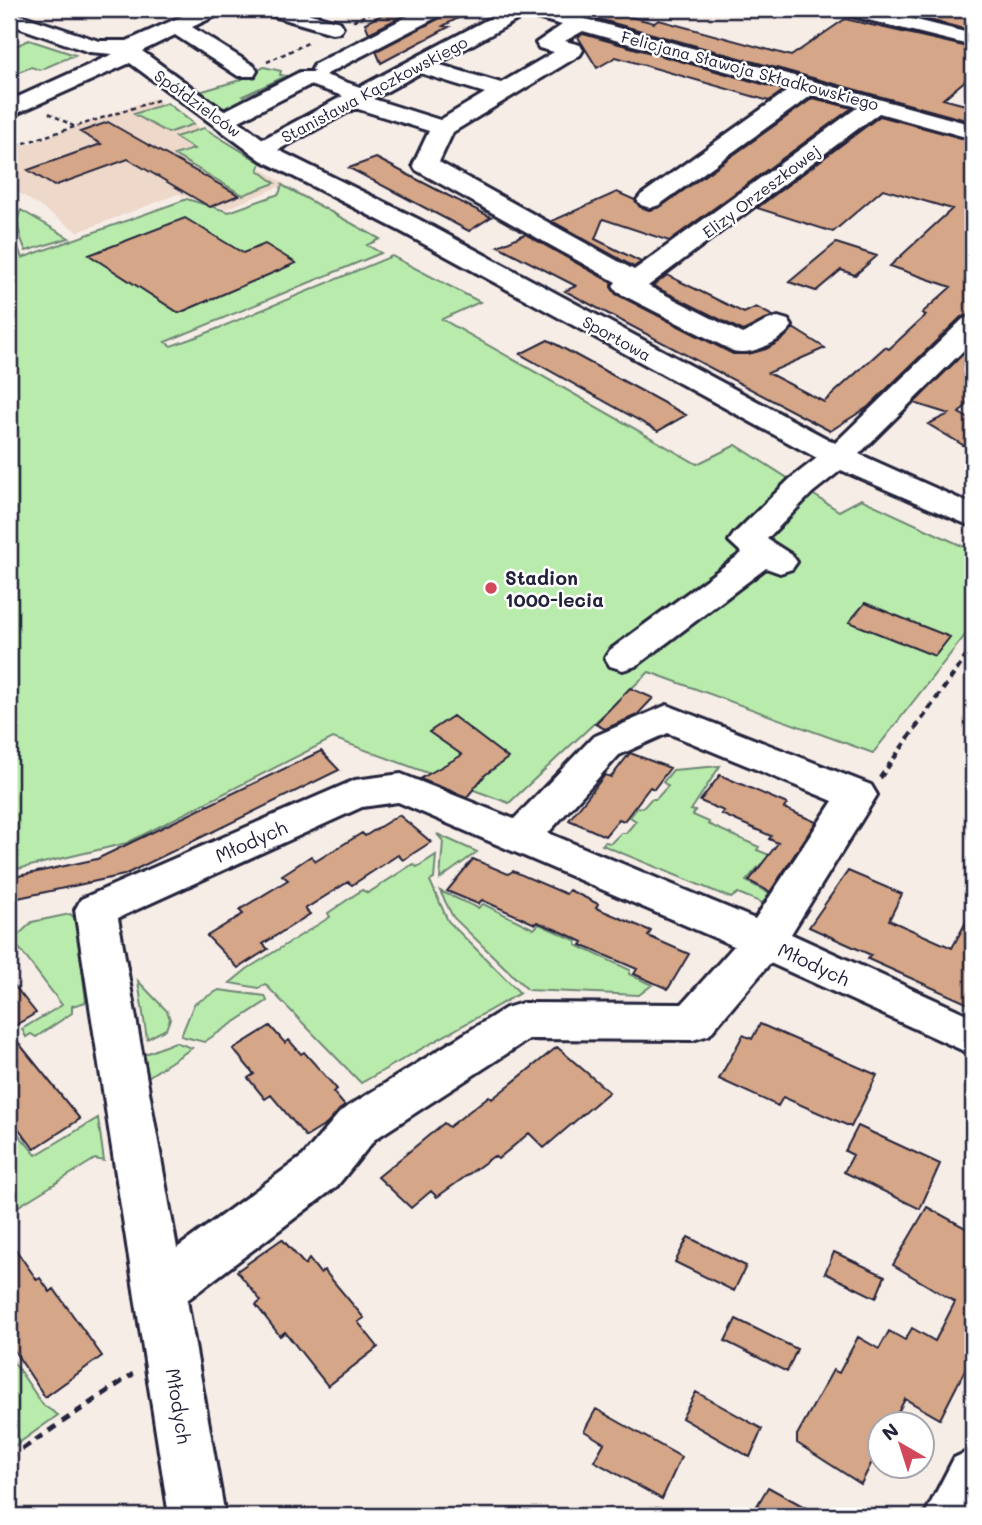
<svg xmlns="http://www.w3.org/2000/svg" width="982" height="1525" font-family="Mali,sans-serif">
	<rect width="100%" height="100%" fill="#f7ede7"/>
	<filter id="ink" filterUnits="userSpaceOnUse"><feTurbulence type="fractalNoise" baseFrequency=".0143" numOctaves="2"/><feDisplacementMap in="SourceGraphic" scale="14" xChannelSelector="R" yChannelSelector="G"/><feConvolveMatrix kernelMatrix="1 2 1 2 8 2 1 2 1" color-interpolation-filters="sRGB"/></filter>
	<g filter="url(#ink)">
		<path fill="#edd8ca" d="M154 98 285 184 227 209 178 194 78 232 9 186V151Z"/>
		<path fill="#b9ecac" stroke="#6e8774" stroke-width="2" d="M29 40 75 55 40 70 31 67 17 73 9 70V65L16 61 9 58V49Z
			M264 67 281 71 280 75 286 76 243 96 251 101 225 114 196 93 240 80Z
			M167 103 194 124 168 133 134 114Z
			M204 128 261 163 258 170 275 183 243 195 174 155 194 149 175 137Z
			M282 185 380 239 367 245 381 253 165 342 171 346 202 335 392 256 480 302 442 319 697 464 736 445 839 511 861 499 973 551V625L873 753 649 672 509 803 333 738 127 843 9 871V222L22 258 187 199 229 212 279 194Z
			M21 210 69 238 26 251C21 240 14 222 21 210Z
			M720 766 691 810 695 811 693 815 709 822 708 824 759 847 757 850 796 866 789 876 761 864 746 881 776 897 770 906 738 893 731 898 602 845 605 842 611 843 621 833H626L636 821 630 817 638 807 643 808 651 799H656L668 786 663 782 673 770Z
			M437 834 477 852 440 879 443 841Z
			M436 855 434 879 430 881 448 921 520 993 361 1083 265 984 259 988 230 983 247 969 330 917 328 913 362 890 368 893 413 864 417 867Z
			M440 891 478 908 483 904 534 929 539 924 577 941 576 945 630 970 629 974 652 985 639 995 528 990 453 917Z
			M70 914 76 919 86 1002 72 1006V1013L36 1037 31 1034 26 1037 22 1029 62 1005 13 940 32 922Z
			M138 981 167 1011 170 1019 166 1029 147 1039Z
			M219 990 265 996 267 1001 204 1042 181 1036 194 1004Z
			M175 1042 192 1048 140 1082 128 1061Z
			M98 1118 104 1161 95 1159 9 1212V1123L36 1155Z
			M9 1355 43 1405 58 1415 9 1450Z"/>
		<path fill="#d5a687" stroke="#22223b" stroke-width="2" d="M394 9H417L369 33 365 23Z
			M451 9H475L443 26 449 27 381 63 376 51 446 15Z
			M562 9H600L654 23 659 20 791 56 845 19 973 48V74L943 99 973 107V122Z
			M891 9H973V31L889 10Z
			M583 34 784 90 769 101 616 57 597 68 578 37Z
			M813 98 852 108 669 241 603 219 595 239 641 262 634 267 552 221 617 192 635 200 640 207 649 210 660 207Z
			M880 116 973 141V315L961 317 868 407 830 431 565 291 576 286 498 246 525 234 612 283 611 287 616 294 733 354H748L766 349 782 340 793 328 825 348 768 373 824 402 885 347 889 349 926 315 922 313 951 287 890 266 952 209 883 189 833 232 757 208Z
			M108 122 143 142 239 195 210 207 128 159 54 186 28 170 101 144 80 132Z
			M376 158 447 195 491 217 469 231 349 168Z
			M185 218 243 253 265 244 296 263 179 313 89 255Z
			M836 243 877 256 855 275 841 270 816 291 789 282Z
			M667 275 744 313 756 307 773 316 743 331 653 286Z
			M548 340 638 389 686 415 658 431 520 354Z
			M973 344V398L959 413 973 421V451L928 424 949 414 914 403Z
			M865 603 917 624 950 637 935 656 849 622Z
			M630 688 653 698 637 715 605 729 595 724Z
			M453 716 508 758 485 775 467 797 420 779 462 755 429 732Z
			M321 751 339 770 124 875 9 900V878L97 859Z
			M630 753 670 768 654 789 650 787 624 821 619 819 605 836 569 820 605 775 611 777Z
			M720 775 787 804 784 808 816 822 770 892 749 881 778 843 769 839 771 836 721 814 724 811 700 801Z
			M399 815 431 842 403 860 398 855 352 885 348 882 305 909 310 914 263 944 268 949 238 968 207 936 243 914 239 910 288 880 282 875 296 866 311 856 316 861 362 833 365 836Z
			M473 859 508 874 513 871 566 894 569 890 586 898 598 904 596 908 651 931 648 936 689 954 668 989 634 974 637 969 581 945 583 942 562 932 537 922 535 924 482 900 478 904 447 891Z
			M848 871 902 894 889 920 952 948 973 909V1006L868 959 871 955 809 927Z
			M9 979 36 1013 9 1029Z
			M760 1024 877 1075 851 1127 783 1097 778 1106 719 1079 743 1035 752 1039Z
			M270 1026 285 1043 289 1040 301 1054 304 1052 337 1089 333 1092 345 1106 327 1124 306 1137 271 1095 265 1099 248 1078 254 1074 233 1049Z
			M9 1031 80 1119 34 1149 9 1116Z
			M557 1047 609 1092 544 1148 529 1133 498 1159 494 1156 437 1197 431 1191 411 1208 378 1177 444 1123 449 1127 489 1096 492 1099Z
			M858 1126 940 1164 920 1209 844 1172 853 1155 845 1151Z
			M927 1207 973 1232V1354L940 1419 905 1399 892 1424H880V1446L861 1484 797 1443V1435L833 1370 839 1373 858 1337 879 1349 889 1331 905 1340 912 1328 935 1341 955 1302 893 1265Z
			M688 1237 746 1266 734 1291 675 1262Z
			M282 1239 305 1265 309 1259 320 1273 324 1270 364 1318 358 1322 378 1347 328 1386 285 1332 280 1336 256 1305 261 1301 237 1271Z
			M9 1240 37 1280 40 1278 50 1292 54 1289 102 1356 45 1397 9 1343Z
			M834 1252 885 1276 876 1298 825 1273Z
			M736 1319 797 1349 787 1372 725 1341Z
			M696 1392 762 1429 750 1457 682 1418Z
			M596 1409 681 1457 662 1499 594 1461 604 1443 584 1431Z
			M768 1487 821 1516H751Z"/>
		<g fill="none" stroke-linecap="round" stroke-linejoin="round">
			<defs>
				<path id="minor" d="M198 9H225L222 13 192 27 254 66 257 71 254 76H238L175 35 142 51 224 111 300 72H314L312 69 315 64 422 9H448L445 13 325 75 360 87 507 9H549L973 125V139L879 113 648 286 743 334 768 320 778 317 788 320 792 326C781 342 751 356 733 351L617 292 613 286 616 282 416 170 413 165 429 131 355 108 278 150 418 219 835 443 963 319 973 317V341L859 454 973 505V527L841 470 812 493 767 539 792 555 797 562 792 569 780 573 766 568 636 666 623 670 610 666 605 658 610 650 742 553 729 541 734 534 790 479 817 458 400 231 261 160 130 63 9 117V101L113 54 89 52 9 24V11L99 41H127ZM526 15 562 25 536 43 539 48 554 52 501 83 437 64ZM583 31 790 89 641 195 637 200 641 205 650 208 659 205 812 95 858 107 634 270 439 162 453 132 580 55 583 50 580 45 565 41ZM420 73 485 93 440 120 373 99ZM310 85 343 96 263 139 239 121Z
					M260 9H292L340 22 343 27 340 32 332 33 263 13Z
					M837 9H872L973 34V46L840 13Z
					M667 705 871 785 877 795 791 934 973 1017V1055L770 963 709 1035 693 1040 529 1039 375 1139 337 1186 187 1300 225 1516H169L75 910 81 899 355 780 401 774 514 819 593 737ZM668 733 833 801 755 919 548 833 619 755ZM398 802 734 946 682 1004 522 1003 506 1008 341 1111 303 1156 177 1248 118 918 362 807Z
					M973 1449V1516H924L954 1458Z"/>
			</defs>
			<use href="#minor" stroke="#22223b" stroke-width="6"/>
			<path stroke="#22223b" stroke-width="2.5" stroke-dasharray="4.5 3.5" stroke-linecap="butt" d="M353 21 379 9
				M267 62 310 42
				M49 113 75 127
				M9 148 158 100"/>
			<path stroke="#22223b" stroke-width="4.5" stroke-dasharray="7 5" stroke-linecap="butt" d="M880 778 973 647"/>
			<path stroke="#22223b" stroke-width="5" stroke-dasharray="9 7" stroke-linecap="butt" d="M9 1458 133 1374"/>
			<use href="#minor" fill="#fff" fill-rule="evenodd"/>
		</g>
	</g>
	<circle fill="#d1495b" stroke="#fff" stroke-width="2.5" cx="491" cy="588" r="7"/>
	<g text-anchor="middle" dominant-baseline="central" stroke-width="5" stroke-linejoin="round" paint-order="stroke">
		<g font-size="16" fill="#22223b" stroke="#fff">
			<text transform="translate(750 70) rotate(15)">Felicjana Sławoja Składkowskiego</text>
			<text transform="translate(374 89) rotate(-28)">Stanisława Kączkowskiego</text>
			<text transform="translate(198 103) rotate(36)">Spółdzielców</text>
			<text transform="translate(761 191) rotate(-37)">Elizy Orzeszkowej</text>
			<text transform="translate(617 338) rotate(29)">Sportowa</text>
		</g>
		<g font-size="19" font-weight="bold" fill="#22223b" stroke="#fff" text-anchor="start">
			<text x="505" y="577">Stadion<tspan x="505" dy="22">1000-lecia</tspan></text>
		</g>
		<g font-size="19" fill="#22223b" stroke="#fff">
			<text transform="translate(251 841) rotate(-24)">Młodych</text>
			<text transform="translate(814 964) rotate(25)">Młodych</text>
			<text transform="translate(179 1406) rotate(81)">Młodych</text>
		</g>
	</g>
	<rect width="982" height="1525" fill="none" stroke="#fff" stroke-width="35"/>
	<rect x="18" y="18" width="947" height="1490" fill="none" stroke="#22223b" stroke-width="2.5" filter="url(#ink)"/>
	<g transform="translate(901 1445) rotate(321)"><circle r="33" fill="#ffffff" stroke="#a7a7b1" stroke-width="2"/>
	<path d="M0-5L12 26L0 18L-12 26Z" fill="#d1495b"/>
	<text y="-10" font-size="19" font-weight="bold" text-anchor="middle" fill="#22223b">N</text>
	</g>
</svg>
